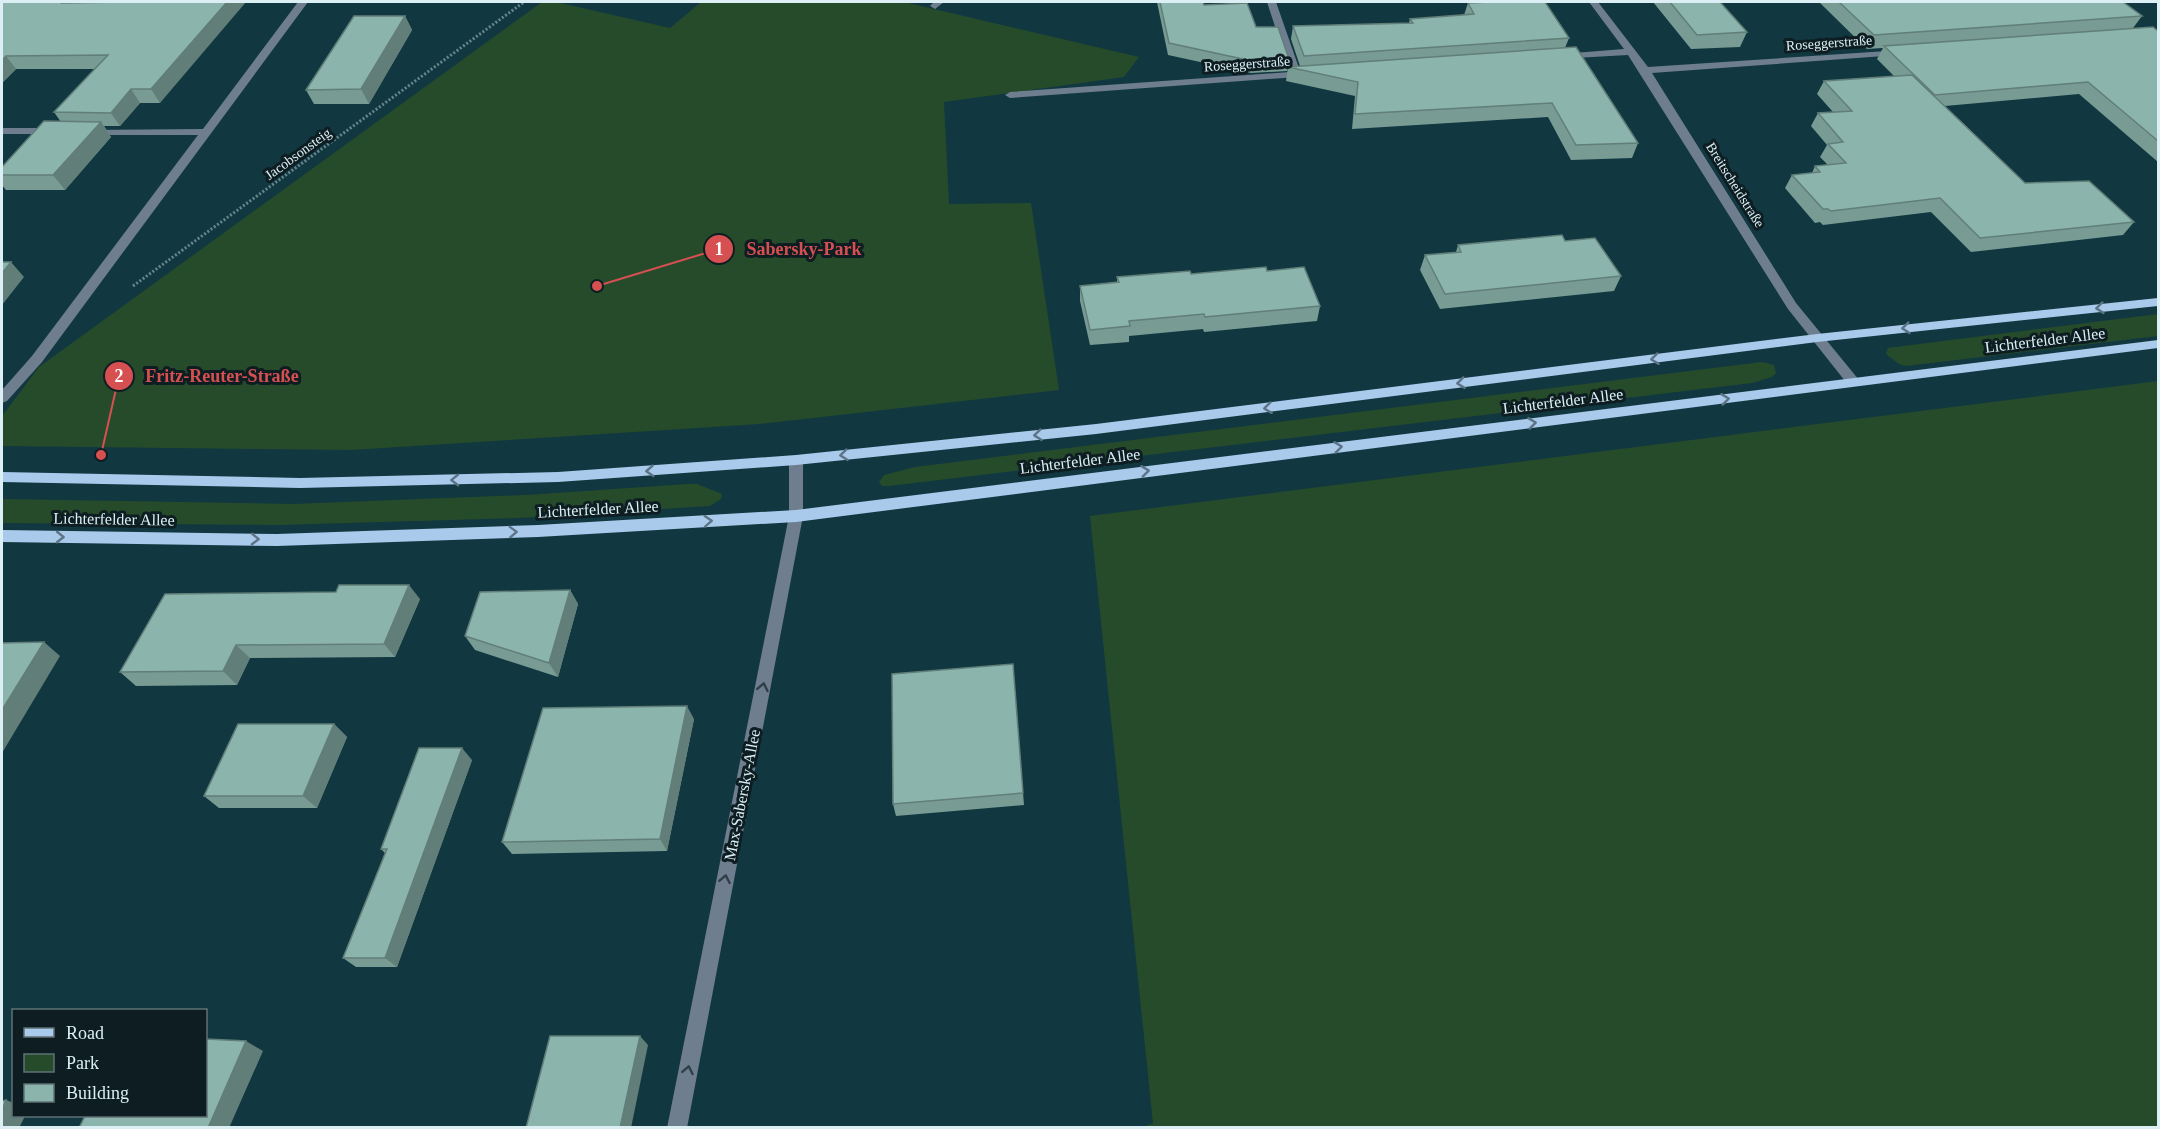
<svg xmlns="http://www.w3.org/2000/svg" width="2160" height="1129" font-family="'Times New Roman',serif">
	<rect width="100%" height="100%" fill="#113841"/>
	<path fill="#264b2b" d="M542 2H556L670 28 701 2H904L1139 57 1124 77 944 102 949 204 1031 203 1059 390 760 424 351 450 2 446V416L39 367Z
		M2158 314V336L1906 366 1899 364 1886 354 1888 348Z
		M1762 362 1774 365 1776 373 1772 377 1752 383 889 486H882L879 482 884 475 915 467Z
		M2158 381V1127H1143L1153 1123 1090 516Z
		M688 484H697L722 494 721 499 710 506 520 518 279 525 2 523V499L293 504 526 495Z"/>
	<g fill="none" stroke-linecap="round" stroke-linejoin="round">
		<path stroke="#66858c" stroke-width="3" stroke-dasharray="2 2" stroke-linecap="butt" d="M133 286 524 2"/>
		<path fill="#6f7e8f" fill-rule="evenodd" d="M298 2H308L42 362 7 401 2 403V390L32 356 198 135H88L84 134V130L203 129Z
			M934 2H944L935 9 930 6Z
			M1267 2H1276L1300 71 1310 72V76L1010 98 1005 95 1010 92 1290 72Z
			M1589 2H1598L1648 67 1902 50 1903 52 1898 55 1652 73 1796 303 1859 380 1861 383 1859 386H1849L1788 309 1628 55 1557 59V55L1561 54 1624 49Z
			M2 128H52L57 131 52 134H2Z
			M796 455 803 460V516L687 1128H667L789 516V460Z"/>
		<path fill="#aacaec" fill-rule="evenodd" d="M2158 298V306L1817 342 1096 434 796 465 558 482 300 488 2 482V472L300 478 558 472 796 455 1096 424 1817 334Z
			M2158 340V348L796 522 538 537 277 546 2 542V530L277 534 538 525 796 510Z"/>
	</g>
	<path fill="#789b94" d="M2 2H123L160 103H140L120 126H104L111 137 65 190H6L2 185V167L61 122 54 112 95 69H16L2 83Z
		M1157 2H1203L1204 5 1256 27 1289 59 1287 71 1251 73 1168 55Z
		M1653 2H1720L1747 32 1740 47 1691 49Z
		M1819 2H2125L2124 3 2142 16 2133 28 2158 31V162L2079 94 1945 106 2025 183 2134 222 2123 235 1971 252 1931 212 1823 225 1820 222 1815 223 1785 188 1792 175 1812 173 1815 166 1828 165 1820 157 1827 145 1811 126 1818 113 1833 112 1817 94 1824 81 1894 76 1877 59 1883 48 1867 49Z
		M1468 3 1569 38 1565 48 1638 143 1632 158 1571 160 1548 117 1352 129 1355 96 1286 81 1288 67 1300 66 1291 39 1293 26 1409 23 1410 19 1464 15Z
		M405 16 412 30 369 104H314L306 90Z
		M1565 241 1621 276 1614 291 1440 309 1420 270 1425 255 1456 252 1458 245Z
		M1267 271 1320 306 1317 321 1204 332 1203 329 1129 336V342L1090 345 1080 301V286L1117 282V277Z
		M570 590 578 604 558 677 475 650 465 636Z
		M420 599 395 657 250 658 237 685 136 686 120 672Z
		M1013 664 1024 805 896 816 893 804Z
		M694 719 667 851 512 854 502 842Z
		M334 724 347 737 317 808H219L204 796Z
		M472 760 397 967H356L343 958 385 853 381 849Z"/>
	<path fill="#617e78" d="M63 2H84L71 16 62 3Z
		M227 2H246L160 103 151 89Z
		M405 16 412 30 369 104 361 89Z
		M6 56 16 69 2 83V60Z
		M131 89 140 103 120 126 111 113Z
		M101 122 111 137 65 190 53 175Z
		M11 262 24 277 2 305V273Z
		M409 585 420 599 395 657 384 644Z
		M570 590 578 604 558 677 549 663Z
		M44 642 60 656 2 753V710Z
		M236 645 250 658 237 685 223 671Z
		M687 706 694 719 667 851 660 839Z
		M334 724 347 737 317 808 303 796Z
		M462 748 472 760 397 967 385 958Z
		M640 1036 648 1045 631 1128H620Z
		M246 1041 263 1051 229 1128H208Z
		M6 1100 14 1103V1116H25L19 1128H2V1110Z"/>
	<path fill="#8bb4ac" stroke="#617e78" stroke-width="1.5" d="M2 2H63L62 3 123 2H227L151 89H131L111 113 54 112 108 55 6 56 2 60Z
		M1160 2H1203L1204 5 1247 3 1256 27H1278L1289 59 1252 61 1169 43Z
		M1492 2H1545L1569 38 1304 56 1293 26 1413 23 1410 19 1474 14 1468 3Z
		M1670 2H1720L1747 32 1697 35Z
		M1839 2H2123L2142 16 1874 35Z
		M354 16H405L361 89 306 90Z
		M2153 27 2158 31V141L2088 82 1935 95 1884 46Z
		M1576 47 1638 143 1576 145 1552 103 1355 114 1358 82 1288 67Z
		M1912 75 2025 183 2089 181 2134 222 1980 238 1940 198 1831 211 1828 209H1823L1792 175 1820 172 1815 166 1846 163 1828 144 1843 142 1818 113 1852 111 1824 81Z
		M44 121 101 122 53 175H2V167Z
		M1562 235 1565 241 1595 238 1621 276 1445 294 1425 255 1461 252 1458 245Z
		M2 262H11L2 273Z
		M1266 267 1267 271 1304 267 1320 306 1205 317 1204 314 1129 321 1130 326 1090 330 1080 286 1119 282 1117 277 1190 271 1191 274Z
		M339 585H409L384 644 236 645 223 671 120 672 165 594 336 592Z
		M570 590 549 663 465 636 480 592Z
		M44 642 2 710V643Z
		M1013 664 1023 793 893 804 892 674Z
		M687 706 660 839 502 842 543 708Z
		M238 724H334L303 796H204Z
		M419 748H462L385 958H343L387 849H381Z
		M550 1036H640L620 1128H526Z
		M206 1039 246 1041 208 1128H79L85 1116H206Z
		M6 1100 2 1110V1101Z"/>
	<defs><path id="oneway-chevron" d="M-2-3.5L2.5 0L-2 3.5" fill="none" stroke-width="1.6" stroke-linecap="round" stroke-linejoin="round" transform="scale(1.5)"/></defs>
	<g stroke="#5c7486">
		<use href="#oneway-chevron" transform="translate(2100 308) rotate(174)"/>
		<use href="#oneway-chevron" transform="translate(1906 328) rotate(174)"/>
		<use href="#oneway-chevron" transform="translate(1655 359) rotate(173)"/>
		<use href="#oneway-chevron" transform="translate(1461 383) rotate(173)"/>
		<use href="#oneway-chevron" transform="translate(1725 399) rotate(-7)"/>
		<use href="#oneway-chevron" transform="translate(1268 408) rotate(173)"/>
		<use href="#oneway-chevron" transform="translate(1532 423) rotate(-7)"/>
		<use href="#oneway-chevron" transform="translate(1038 435) rotate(174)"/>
		<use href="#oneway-chevron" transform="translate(1338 447) rotate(-7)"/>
		<use href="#oneway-chevron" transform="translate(844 455) rotate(174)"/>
		<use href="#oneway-chevron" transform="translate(650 471) rotate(176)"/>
		<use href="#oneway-chevron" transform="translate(1145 471) rotate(-7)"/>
		<use href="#oneway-chevron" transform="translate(455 480) rotate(179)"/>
		<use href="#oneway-chevron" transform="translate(708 521) rotate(-3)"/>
		<use href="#oneway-chevron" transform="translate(513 532) rotate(-2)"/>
		<use href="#oneway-chevron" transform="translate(60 537) rotate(1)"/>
		<use href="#oneway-chevron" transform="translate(255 539) rotate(1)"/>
	</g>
	<g stroke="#2f3f48">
		<use href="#oneway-chevron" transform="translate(763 687) rotate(-79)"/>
		<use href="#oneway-chevron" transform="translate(725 879) rotate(-79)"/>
		<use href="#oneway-chevron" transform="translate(688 1070) rotate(-79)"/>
	</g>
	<g text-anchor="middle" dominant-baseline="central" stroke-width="6" stroke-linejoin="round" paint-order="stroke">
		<g font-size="14" fill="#dbeff5" stroke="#0d1d21">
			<text transform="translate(1829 43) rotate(-4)">Roseggerstraße</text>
			<text transform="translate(1247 64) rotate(-4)">Roseggerstraße</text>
			<text transform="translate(298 154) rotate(-36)">Jacobsonsteig</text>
			<text transform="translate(1735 185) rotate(58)">Breitscheidstraße</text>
		</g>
		<g font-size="16" fill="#dbeff5" stroke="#0d1d21">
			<text transform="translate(2045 340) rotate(-7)">Lichterfelder Allee</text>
			<text transform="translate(1563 401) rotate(-7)">Lichterfelder Allee</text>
			<text transform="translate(1080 461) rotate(-7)">Lichterfelder Allee</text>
			<text transform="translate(598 509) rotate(-3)">Lichterfelder Allee</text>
			<text transform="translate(114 519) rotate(1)">Lichterfelder Allee</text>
			<text transform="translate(742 795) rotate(-79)">Max-Sabersky-Allee</text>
		</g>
	</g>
	<path fill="none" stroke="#d75051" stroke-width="2" d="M597 286L719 249M101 455L119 376"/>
	<g fill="#d75051" stroke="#0d1d21" stroke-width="2">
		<circle cx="597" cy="286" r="6"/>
		<circle cx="101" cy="455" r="6"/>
		<circle cx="719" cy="249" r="15"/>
		<circle cx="119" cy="376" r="15"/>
	</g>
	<g font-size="18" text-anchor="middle" font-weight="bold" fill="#fff">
		<text x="719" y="255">1</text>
		<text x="119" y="382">2</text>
	</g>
	<g font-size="18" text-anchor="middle" font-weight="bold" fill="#d75051" stroke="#0d1d21" stroke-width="6" stroke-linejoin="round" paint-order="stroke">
		<text x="804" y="255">Sabersky-Park</text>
		<text x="222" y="382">Fritz-Reuter-Straße</text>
	</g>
	<rect width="2160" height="1129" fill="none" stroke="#dbeff5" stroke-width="6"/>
	<rect x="12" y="1009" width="195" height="108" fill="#0d1d21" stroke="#5f7176" stroke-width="1.5"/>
	<rect x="24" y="1028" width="30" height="9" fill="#aacaec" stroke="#5f7176" stroke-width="1.5"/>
	<text x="66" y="1039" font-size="18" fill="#dbeff5">Road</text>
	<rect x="24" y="1054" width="30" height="18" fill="#264b2b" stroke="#5f7176" stroke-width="1.5"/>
	<text x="66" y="1069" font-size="18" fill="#dbeff5">Park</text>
	<rect x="24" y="1084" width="30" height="18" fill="#8bb4ac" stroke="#5f7176" stroke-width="1.5"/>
	<text x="66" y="1099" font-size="18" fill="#dbeff5">Building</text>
</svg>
